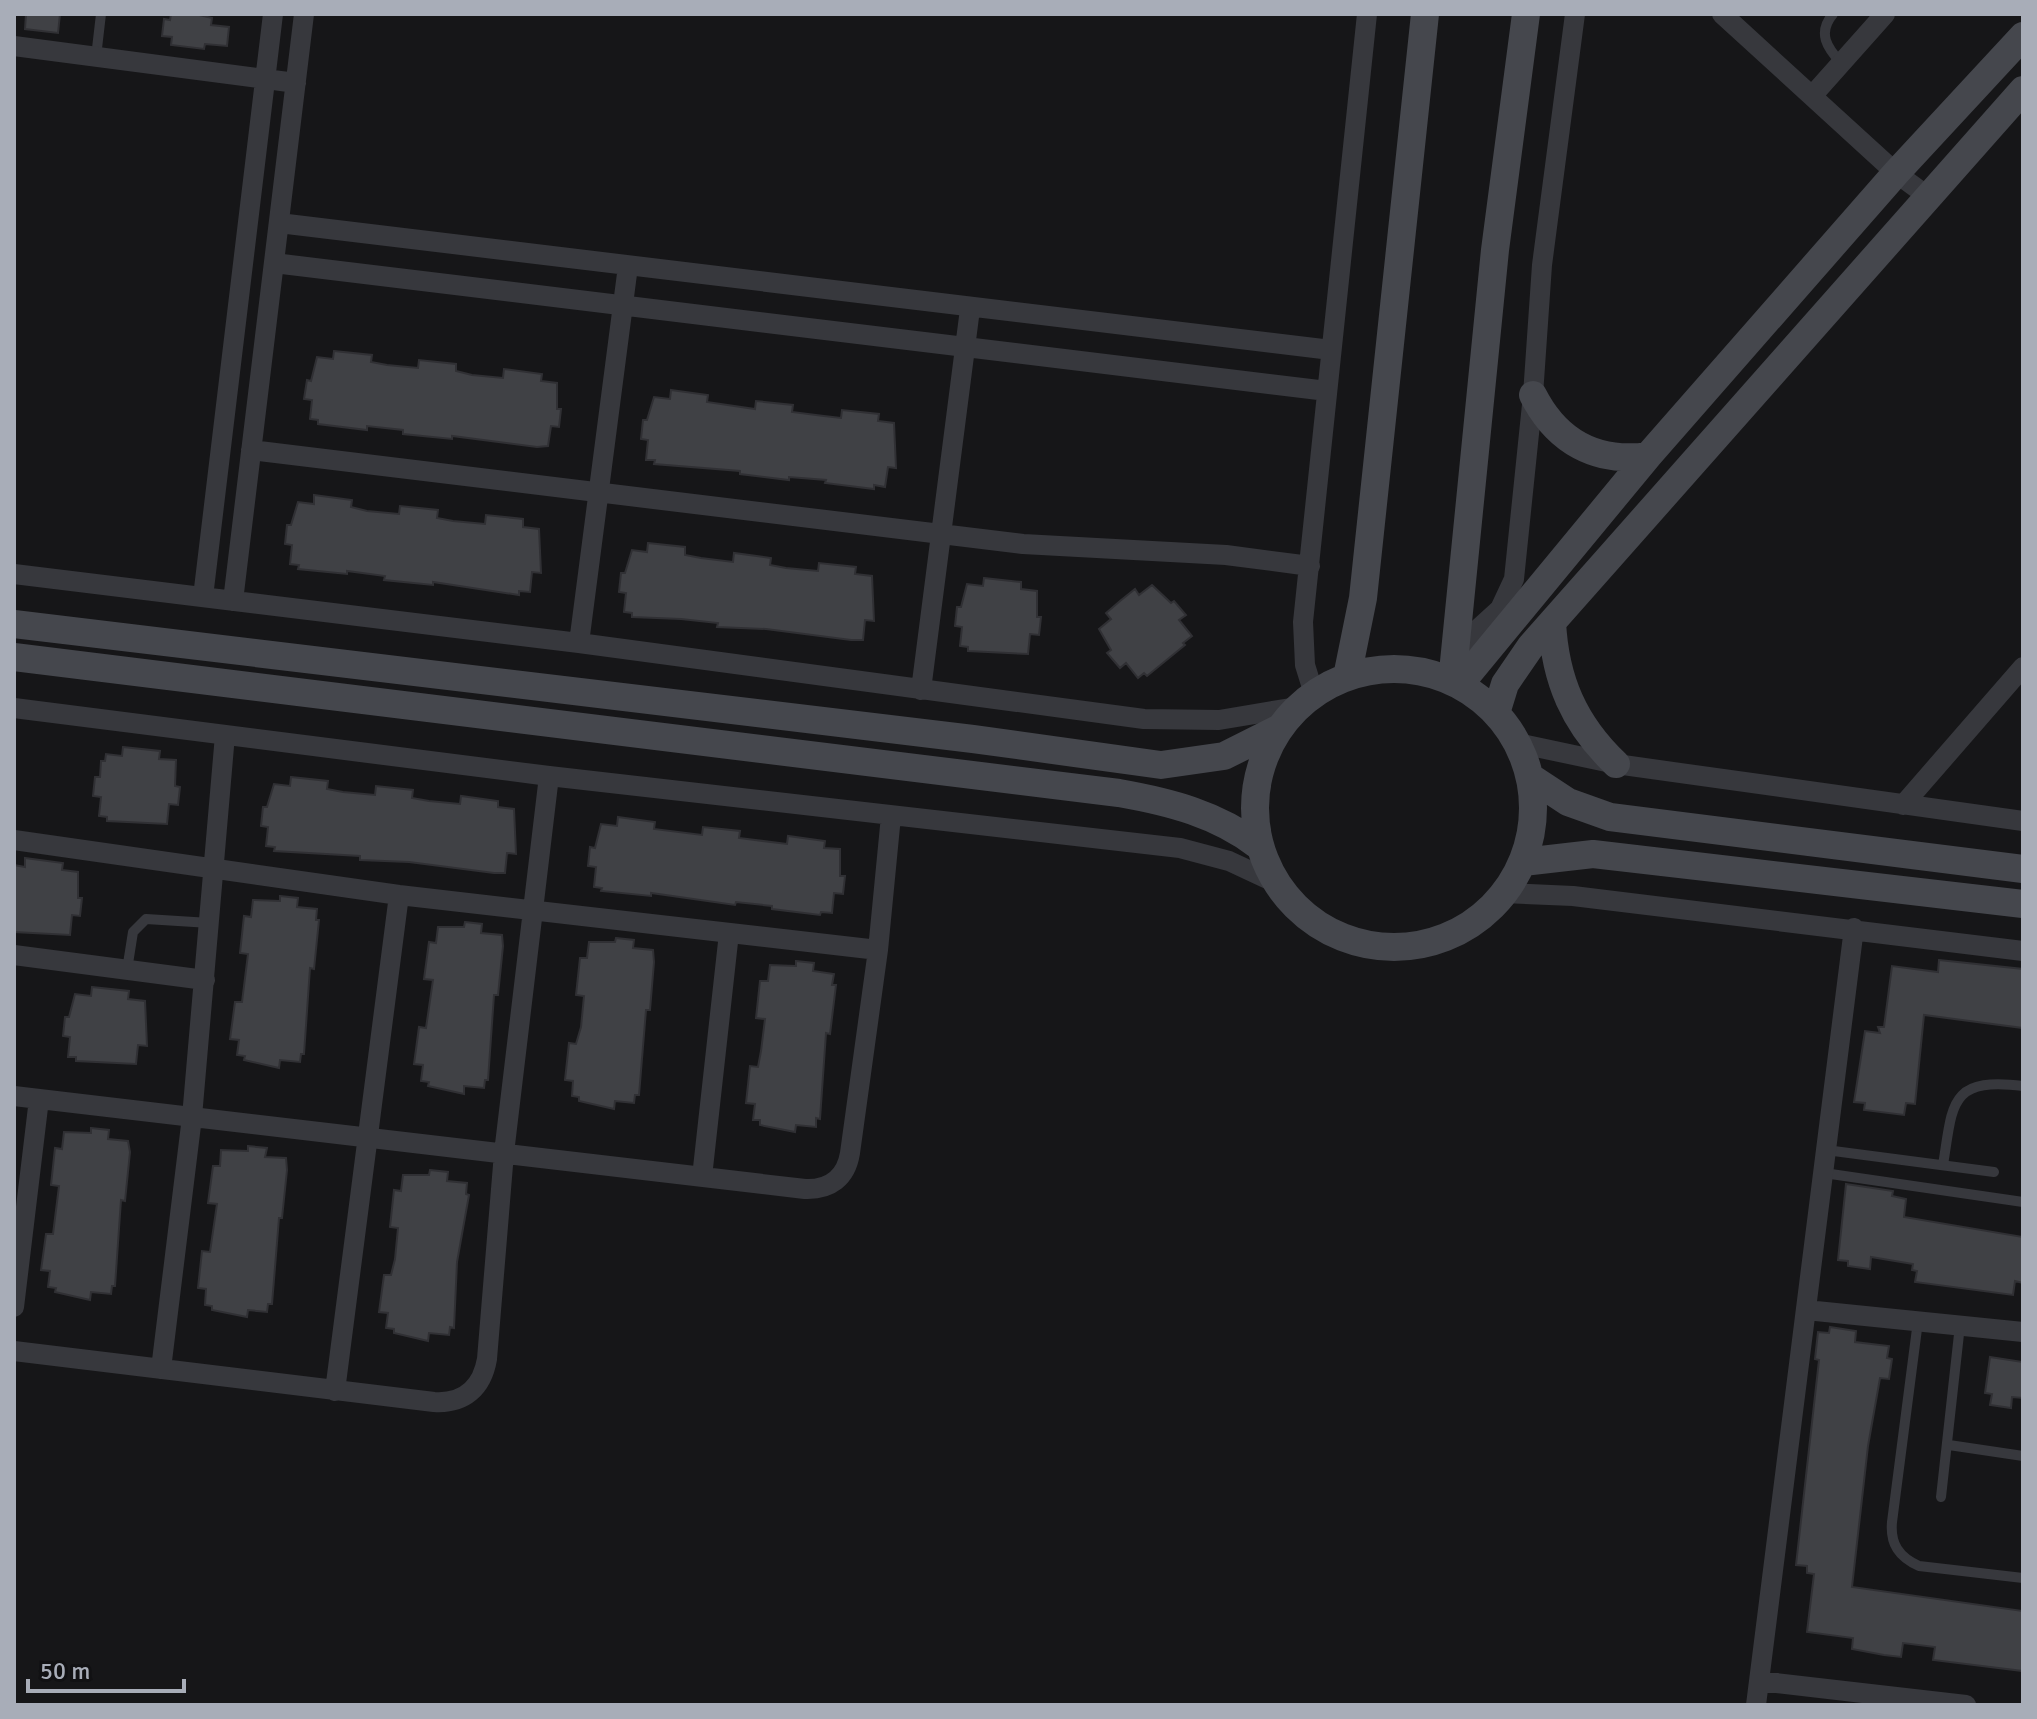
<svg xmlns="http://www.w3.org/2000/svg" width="2037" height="1719" font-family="Signika,sans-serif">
	<rect width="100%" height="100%" fill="#161618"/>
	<path fill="#404145" stroke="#303034" stroke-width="2" d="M26 14H60L58 33 25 29Z
		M171 14H195L212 18 211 25 229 27 227 46 205 44 204 49 171 45 172 37 162 36 164 19 170 20Z
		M334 351 372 355 371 362 387 365 418 368 419 360 456 364V371L472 375 503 378 504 369 542 374 541 381 557 383V409H561L559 427 551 426 548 446 537 447 452 436V439L403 434V430L367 426V430L318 424V420L310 419 312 400 304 399 307 380 311 381 317 357 333 359Z
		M671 390 708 395 707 402 755 409 756 401 793 405 792 412 824 416 841 418 842 410 879 414 878 421 894 423 896 468 888 467 885 487 874 485V489L825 483 826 480 789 477V480L740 474V471L654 464 655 460H646L648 440 641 439 643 420H647L654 397 670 399Z
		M314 495 352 500 351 507 367 511 399 514 400 506 438 510 437 518 453 521 485 524 486 515 523 519V527L539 529 541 573 532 572 530 592 519 591V595L433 582V585L384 580 385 576 347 571V574L298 569 299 565 290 564 292 545 285 544 287 525H291L298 502 314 504Z
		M648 543 685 547V555L701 558 733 562 734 553 771 558 770 565 786 568 818 571 819 563 856 567 855 574 872 576 874 621 865 620 863 640H851L766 629 717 627 718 623 681 619 632 617V613L624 612 626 593 619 592 621 573H625L632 550 647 552Z
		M984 578 1021 582V589L1037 591V617H1041L1039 635 1030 634 1028 654 968 651V647L960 646 962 627 955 626 957 607H961L967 584 983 586Z
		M1152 585 1171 603 1174 601 1186 615 1179 620 1192 636 1183 643 1185 645 1147 676 1144 673 1138 678 1126 663 1120 668 1107 653 1111 650 1099 629 1111 619 1106 613 1120 601 1135 589 1139 595Z
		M123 747 160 751 159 759 176 760 175 786 180 787 178 805 169 804 167 824 107 821V817L99 816 101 797 93 796 95 777H100L101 761H105L106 754 122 756Z
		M291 777 328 781 327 789 343 792 375 795 376 786 413 790 412 798 429 801 460 804 461 796 498 801V807L514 809 516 854 507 853 505 873H494L409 862 360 860V856L274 851 275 847 266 846 268 827 261 826 263 807H267L274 784 290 786Z
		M618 817 655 822 654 829 702 835 703 827 740 831 739 838 787 844 788 836 825 841 824 848 840 849V876H845L843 894 834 893 832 913 821 912 820 915 772 909V906L736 902 735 905 651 893V896L601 891 602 888 594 887 596 867 588 866 590 847 595 848 601 824 617 826Z
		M25 858 63 863 62 870 78 872V898H82L80 916 72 915 70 935 14 932V865L25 867Z
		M280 896 298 898 297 907 317 909 316 920H319L314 969 310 968 304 1054H301L300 1062 280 1060 279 1068 244 1060 245 1056 237 1055 239 1040 230 1039 235 1002H242L248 954 240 953 244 916 251 917 253 900 280 901Z
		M465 922 482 924 481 933 502 935 503 946 498 995H494L488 1080H485L484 1088 464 1086V1094L428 1086 429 1082 421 1081 423 1065 414 1064 419 1027 426 1028 433 980 424 979 429 942 436 943 438 927H464Z
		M616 938 634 940 633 948 653 950 654 962 650 1010H646L639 1095H635L634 1103 615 1101 614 1109 579 1101V1097L572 1096 573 1081 565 1080 569 1043 576 1044 581 1027 584 996 576 995 580 958H587L589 942H615Z
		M1939 960 2023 969V1028L1924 1015 1915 1104 1906 1103 1904 1115 1864 1110 1865 1103 1854 1102 1865 1031 1880 1033 1878 1027H1884L1892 966 1938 972Z
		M796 961 814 963 813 971 834 974 832 985H836L830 1034 826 1033 820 1119 816 1118V1127L796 1125 795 1132 760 1125V1120H753L755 1104 746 1103 750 1066 758 1067 761 1051 765 1019 756 1018 760 981H768L770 965 796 966Z
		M92 987 129 991 128 999 145 1001 147 1046 138 1045 136 1064 76 1061V1057H68L70 1037 63 1036 65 1017H69L75 994 91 996Z
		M91 1128 109 1130 108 1139 128 1141 130 1152 125 1201 121 1200 115 1286H112L111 1294 91 1292 90 1300 55 1292 56 1288 48 1287 50 1271 41 1270 46 1234H53L59 1186 51 1185 55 1148 62 1149 64 1132 91 1133Z
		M248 1146 267 1148 265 1157 286 1158 287 1170 282 1218H279L272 1304H268L267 1312 248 1310 247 1317 212 1310V1306L205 1305 206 1289 198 1288 202 1251 210 1252 217 1204 208 1203 213 1166H220L221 1150 248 1151Z
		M430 1170 448 1172 447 1181 467 1183 466 1194 469 1195 457 1262 454 1328 450 1327 449 1335 429 1333 428 1341 394 1333V1329L386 1328 388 1313 379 1312 384 1275H391L395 1259 398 1228 390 1227 394 1190 401 1191 403 1175H429Z
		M1846 1184 1893 1191 1892 1196 1906 1199 1904 1217 2023 1237V1283L2015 1281 2013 1295 1915 1282 1917 1271 1912 1270 1913 1264 1871 1257 1870 1269 1848 1266V1261L1838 1260Z
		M1830 1327 1856 1331 1855 1342 1889 1346 1887 1358 1892 1359 1889 1379 1880 1378 1868 1446 1852 1587 2023 1611V1671L1933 1660 1935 1647 1903 1643 1901 1657 1884 1655 1852 1649 1853 1638 1807 1632 1814 1574 1807 1573V1566L1796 1565 1819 1360 1815 1359 1818 1332 1829 1333Z
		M1990 1357 2023 1362V1398L2012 1397 2011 1408 1990 1405 1992 1394 1985 1393Z"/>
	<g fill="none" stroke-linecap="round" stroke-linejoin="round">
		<path stroke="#37383d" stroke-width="10" d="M1833 14C1817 33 1827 48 1842 64
			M96 57 101 14
			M127 970 133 932 146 919 210 923
			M1826 1150 1994 1172
			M1943 1165C1953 1103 1949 1077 2023 1086
			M1824 1173 2023 1202
			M1918 1321 1892 1522C1890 1544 1899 1557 1919 1566L2023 1578
			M1949 1445 2023 1456
			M1941 1497 1960 1325"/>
		<path stroke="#37383d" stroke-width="20" d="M1722 14 1896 173 1930 198
			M14 46 296 83
			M1812 96 1885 14
			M279 223 1331 350
			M274 263 1327 391
			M251 450 1023 544 1226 555 1310 566
			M14 574 579 643 1144 719 1219 720 1297 707
			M203 597 273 14
			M233 601 304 14
			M579 643 628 266
			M1455 650 1500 609 1514 579 1533 395 1542 265 1575 14
			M921 690 970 309
			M1314 694 1305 665 1303 622 1367 14
			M14 708 549 776 1180 848 1229 861 1276 883
			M1517 743 1616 764 2023 821
			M1903 805 2023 667
			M14 840 399 895 878 950
			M1504 893 1573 896 2023 951
			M14 955 205 980
			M14 1096 805 1189C830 1190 846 1178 850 1153L878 950 891 816
			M702 1177 729 933
			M14 1307 39 1099
			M1806 1310 2023 1332
			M14 1351 434 1402C464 1404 482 1388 487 1359L504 1153 549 776
			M161 1369 192 1117 225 735
			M335 1391 399 895
			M1759 1681 1966 1705
			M1756 1705 1854 928"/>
		<path stroke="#45474d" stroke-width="28" d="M1533 395C1557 442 1596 463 1648 456
			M1552 622C1555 680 1574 724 1616 764
			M14 624 973 739 1161 765 1224 756 1280 728
			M14 657 1119 793C1170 802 1217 814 1259 846
			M1255 808a139 139 0 1 1 278 0a139 139 0 1 1-278 0Z
			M1347 677 1363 598 1425 14
			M1452 682 1495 250 1526 14
			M1459 685 1648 456 1896 173 2023 36
			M1496 713 1505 684 1531 646 2023 90
			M1530 777 1568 802 1610 817 2023 869
			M1523 862 1593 854 2023 904"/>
	</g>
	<rect width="2037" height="1719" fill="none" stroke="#a8adb8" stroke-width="32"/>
	<path d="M28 1679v12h156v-12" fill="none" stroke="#a8adb8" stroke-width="4"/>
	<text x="40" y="1679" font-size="24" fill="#a8adb8" stroke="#111113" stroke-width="6" paint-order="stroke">50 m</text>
</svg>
